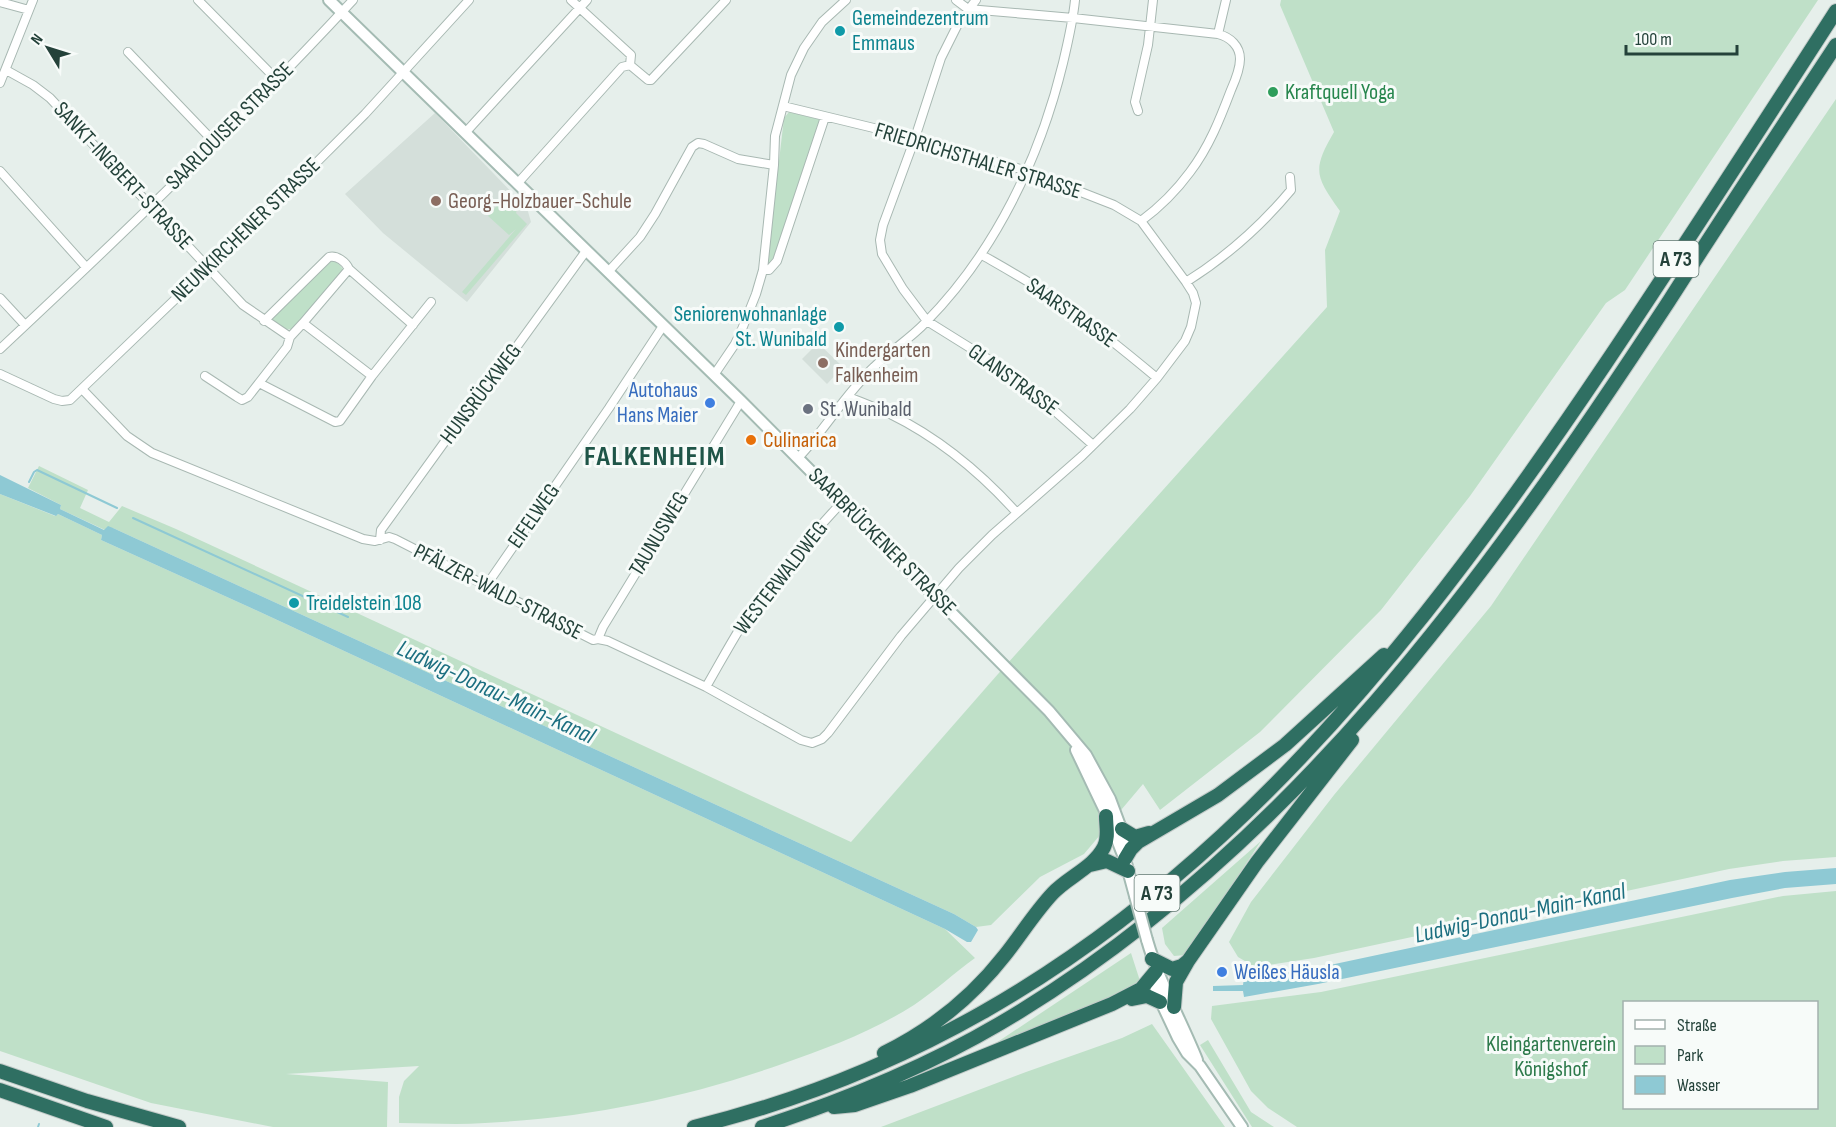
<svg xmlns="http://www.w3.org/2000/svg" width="1836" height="1127" font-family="'Sofia Sans Condensed',sans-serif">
	<rect width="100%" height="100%" fill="#e6efeb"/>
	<path fill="#d4dfda" d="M435 113 527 208 531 222 467 302 383 233 345 194Z
		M818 343 843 367 827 384 802 359Z"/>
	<path fill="#bfe0c8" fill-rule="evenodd" d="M1281 0H1818L1625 290 1606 303 1470 496 1381 610 1260 732 1160 810 1143 784 1084 854 1040 877 991 925 976 927 954 914 113 528 105 530 60 509 61 505 28 488 39 466 88 490 80 508 109 522 122 506 176 529 851 842 998 674 1327 307 1325 250 1340 211C1315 176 1312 170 1334 132L1280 5Z
		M1836 99V857L1783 861 1729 869 1314 958 1255 967 1238 957 1229 942 1251 902 1334 795 1491 606Z
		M789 112 822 120 773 265 770 267 767 264 784 118Z
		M501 201 506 205 513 202 518 205 516 213 527 224 466 295 462 292 516 229 509 235 488 216Z
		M330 260C336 260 340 265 343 269L342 273 292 329 283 330 271 321 272 317Z
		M0 494 55 516 58 514 102 535 101 540 249 607 945 929 975 958C954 973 935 991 914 1005 873 1031 828 1048 782 1064 686 1098 586 1118 485 1123 456 1125 427 1123 399 1123V1097L404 1081 419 1066 286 1074 388 1082 387 1127H273L151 1103 0 1051Z
		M1261 841 1186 955 1174 956 1165 944 1162 928Z
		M1836 891V1127H1297L1268 1108 1251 1091 1211 1019 1212 1006 1321 992 1783 896ZM1624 1002H1816V1108H1624Z
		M1131 953 1140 981 1113 996 987 1049Z
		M1152 1024 1225 1127H881L1026 1072 1122 1038Z
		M1208 1040 1251 1112 1274 1127H1252L1200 1045Z"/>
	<path fill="#8ec9d4" d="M0 475 61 505 60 509 104 530 108 526 113 528 954 914 976 927 978 930 971 942H967L945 929 249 607 101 540 102 535 58 514 56 516 0 494Z
		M1836 868V884L1785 888 1732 898 1318 984 1244 997 1243 991H1213V986L1243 985 1244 978 1316 968 1730 880 1785 872Z"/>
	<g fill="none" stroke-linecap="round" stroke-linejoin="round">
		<path stroke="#8ec9d4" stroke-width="2" d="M29 482 34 472 37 470 117 508
			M133 518 348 617
			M38 1127 39 1124"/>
		<defs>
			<path id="minor" d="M198 0 278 81
				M571 0 631 55 630 65
				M956 0 968 9 1073 18 1218 34C1230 37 1240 46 1240 59 1240 70 1235 81 1231 90 1220 119 1209 147 1190 172 1176 191 1160 207 1141 221
				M976 0 959 22 941 58 915 138 883 225 880 240 882 254 903 289 927 321 996 364 1030 389 1093 445
				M0 2 29 10
				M1218 34 1226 0
				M128 52 216 144
				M6 70 33 85 50 98 243 305 290 337 303 323 372 376
				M0 83 33 0
				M1138 111 1135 102 1148 45 1153 0
				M465 133 587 0
				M0 171 86 267
				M517 184 622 67 630 65 648 80H651L726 0
				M982 255C1010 271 1039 287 1065 306 1097 328 1127 353 1157 378
				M763 270H769L777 261 825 117
				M608 272 640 237 655 214 692 147 698 143 704 144 738 159 774 165
				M1186 282C1226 257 1261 226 1291 190L1290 177
				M0 298 25 325
				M264 321 329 257C337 255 346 262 349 269
				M303 323 349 269 413 325
				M0 349C121 236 241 121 353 0
				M0 374 54 399 62 401 70 400 283 196 365 114 469 0
				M714 375 735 344 742 329 756 294 763 270 774 165 775 136 791 75 804 48 822 22 846 0
				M205 376 237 397 242 400 248 397 287 347 290 337
				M259 383 335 422 340 421 372 376 431 302
				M82 389 127 436 152 453 363 539 375 541 389 537 395 539 593 640 598 639 608 641 706 687 801 740 812 743 822 739 828 733 901 636 959 568 992 535 1082 456 1130 409 1157 378 1185 341 1191 327 1196 303 1193 293 1186 282 1141 221 1114 205 1027 171 915 138 783 106
				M848 397C862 402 876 408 890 414 939 438 981 473 1017 513
				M798 458C825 430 845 394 874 367 890 351 910 339 926 322 995 252 1040 158 1063 63 1068 42 1073 21 1075 0
				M380 540 381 530 446 440 457 429 586 251
				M486 586 609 408 663 326
				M598 639 603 627 741 401
				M706 687C724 656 740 625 761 596 786 563 814 533 842 502"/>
			<path id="secondary" d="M329 0 741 401 1049 711 1086 755 1110 799 1126 842 1125 859 1135 896
				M1076 750C1088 775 1099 799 1111 823 1116 835 1119 847 1125 859
				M1147 940C1159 982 1181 1020 1197 1060
				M1156 971V991L1178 1038 1187 1053 1200 1066 1242 1127"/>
			<path id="motorway" d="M1122 829 1135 837 1149 833
				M1125 859 1131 849 1138 842 1218 795 1285 745 1384 655
				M1090 865 1107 861 1128 871
				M1152 959 1172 969 1182 966 1188 961
				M1132 999 1147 996 1160 1002
				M1174 1007 1176 982 1188 961 1257 862 1352 740
				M884 1053C931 1030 973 996 1005 955 1021 935 1035 912 1053 893 1068 877 1094 867 1104 847 1109 837 1106 827 1106 816
				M0 1071 87 1101 179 1127
				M0 1090 106 1127
				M834 1107 855 1105 910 1086 1112 1004 1141 989 1156 971
				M694 1127C1118 1023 1374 708 1606 363 1684 247 1760 129 1836 11
				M762 1127C845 1100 924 1068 999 1024 1289 854 1488 577 1669 301 1724 215 1780 130 1836 45"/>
		</defs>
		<use href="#minor" stroke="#a8b8b2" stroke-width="10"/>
		<use href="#secondary" stroke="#a4bbb3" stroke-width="14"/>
		<use href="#motorway" stroke="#c2cac8" stroke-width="16"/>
		<use href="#minor" stroke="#fff" stroke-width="8"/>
		<use href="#secondary" stroke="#fff" stroke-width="10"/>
		<use href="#motorway" stroke="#2f6f62" stroke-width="14"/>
		<defs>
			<path id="secondary-bridge" d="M1135 896 1147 940"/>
		</defs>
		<use href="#secondary-bridge" stroke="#a4bbb3" stroke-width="14" stroke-linecap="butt"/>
		<use href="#secondary-bridge" stroke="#fff" stroke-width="10"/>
	</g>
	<g fill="#0f9aa8" stroke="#f7fbf9" stroke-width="2">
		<circle cx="840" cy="31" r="6"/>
		<circle cx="839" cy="327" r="6"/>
		<circle cx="294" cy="603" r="6"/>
	</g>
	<circle fill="#2e9e5b" stroke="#f7fbf9" stroke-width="2" cx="1273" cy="92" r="6"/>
	<g fill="#8d6e63" stroke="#f7fbf9" stroke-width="2">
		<circle cx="436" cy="201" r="6"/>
		<circle cx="823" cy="363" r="6"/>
	</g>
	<g fill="#3f7fe0" stroke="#f7fbf9" stroke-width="2">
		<circle cx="710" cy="403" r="6"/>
		<circle cx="1222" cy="972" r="6"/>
	</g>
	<circle fill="#6b7280" stroke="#f7fbf9" stroke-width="2" cx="808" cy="409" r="6"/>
	<circle fill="#e8710a" stroke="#f7fbf9" stroke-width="2" cx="751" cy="440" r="6"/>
	<g text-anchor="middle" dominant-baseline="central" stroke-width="6" stroke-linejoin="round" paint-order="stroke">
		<g fill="#f7fbf9" stroke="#637a73" stroke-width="1.5">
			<rect x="1653.5" y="241" width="45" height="36" rx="4.5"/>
			<rect x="1134.5" y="875" width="45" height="36" rx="4.5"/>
		</g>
		<g font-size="21" font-weight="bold" fill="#24423a">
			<text x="1676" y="259">A 73</text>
			<text x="1157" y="893">A 73</text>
		</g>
		<g font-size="22" fill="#0d838f" stroke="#f7fbf9" text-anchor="start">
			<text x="852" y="18">Gemeindezentrum<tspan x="852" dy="25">Emmaus</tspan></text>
			<text x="827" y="314" text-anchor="end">Seniorenwohnanlage<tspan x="827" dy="25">St. Wunibald</tspan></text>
			<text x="306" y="603">Treidelstein 108</text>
		</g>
		<g font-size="22" fill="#27864d" stroke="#f7fbf9" text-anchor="start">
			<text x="1285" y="92">Kraftquell Yoga</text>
		</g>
		<g font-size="22" fill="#24423a" stroke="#f7fbf9">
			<text transform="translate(230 126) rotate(-45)">SAARLOUISER STRASSE</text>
			<text transform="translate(978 161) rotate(17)">FRIEDRICHSTHALER STRASSE</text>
			<text transform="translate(123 176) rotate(47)">SANKT-INGBERT-STRASSE</text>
			<text transform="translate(246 230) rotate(-44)">NEUNKIRCHENER STRASSE</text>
			<text transform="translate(1071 313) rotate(35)">SAARSTRASSE</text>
			<text transform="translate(1013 380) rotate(36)">GLANSTRASSE</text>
			<text transform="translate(481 394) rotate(-53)">HUNSRÜCKWEG</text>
			<text transform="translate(534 516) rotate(-55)">EIFELWEG</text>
			<text transform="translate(659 534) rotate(-59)">TAUNUSWEG</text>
			<text transform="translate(882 542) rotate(45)">SAARBRÜCKENER STRASSE</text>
			<text transform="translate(781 578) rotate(-52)">WESTERWALDWEG</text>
			<text transform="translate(498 592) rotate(27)">PFÄLZER-WALD-STRASSE</text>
		</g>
		<g font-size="22" fill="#785e54" stroke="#f7fbf9" text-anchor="start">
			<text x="448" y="201">Georg-Holzbauer-Schule</text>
			<text x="835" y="350">Kindergarten<tspan x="835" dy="25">Falkenheim</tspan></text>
		</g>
		<g font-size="22" fill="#366cbe" stroke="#f7fbf9" text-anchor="end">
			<text x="698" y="390">Autohaus<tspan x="698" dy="25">Hans Maier</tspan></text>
			<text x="1234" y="972" text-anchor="start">Weißes Häusla</text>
		</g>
		<g font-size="22" fill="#5b616d" stroke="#f7fbf9" text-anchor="start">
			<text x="820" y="409">St. Wunibald</text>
		</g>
		<g font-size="22" fill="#c56008" stroke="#f7fbf9" text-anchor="start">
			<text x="763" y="440">Culinarica</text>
		</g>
		<g font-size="22" fill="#2d7a4b" stroke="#f7fbf9">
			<text x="1551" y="1044">Kleingartenverein<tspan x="1551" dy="25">Königshof</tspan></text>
		</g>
		<g font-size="24" font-style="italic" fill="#1c6f80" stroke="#f7fbf9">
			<text transform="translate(496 692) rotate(25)">Ludwig-Donau-Main-Kanal</text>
			<text transform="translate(1520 913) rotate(-12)">Ludwig-Donau-Main-Kanal</text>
		</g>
		<g font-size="28" font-weight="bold" letter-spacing="1.5" fill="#1f5548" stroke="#f7fbf9">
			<text x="655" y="456">FALKENHEIM</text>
		</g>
	</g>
	<rect x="1623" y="1001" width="195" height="108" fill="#f7fbf9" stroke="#a3b1ad" stroke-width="1.5"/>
	<rect x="1635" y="1020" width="30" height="9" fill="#ffffff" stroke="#a3b1ad" stroke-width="1.5"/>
	<text x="1677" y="1031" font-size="18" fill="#24423a">Straße</text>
	<rect x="1635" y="1046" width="30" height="18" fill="#bfe0c8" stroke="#a3b1ad" stroke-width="1.5"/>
	<text x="1677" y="1061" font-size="18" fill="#24423a">Park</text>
	<rect x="1635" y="1076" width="30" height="18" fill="#8ec9d4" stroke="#a3b1ad" stroke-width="1.5"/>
	<text x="1677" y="1091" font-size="18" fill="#24423a">Wasser</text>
	<g transform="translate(48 48) rotate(308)" stroke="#f7fbf9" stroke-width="4.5" paint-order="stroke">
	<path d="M0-4.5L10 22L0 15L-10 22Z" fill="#24423a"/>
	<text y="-9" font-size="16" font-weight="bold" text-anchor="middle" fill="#24423a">N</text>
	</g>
	<path d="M1626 45v9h111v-9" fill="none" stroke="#24423a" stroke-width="3"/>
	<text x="1635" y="45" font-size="18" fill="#24423a" stroke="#f7fbf9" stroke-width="4.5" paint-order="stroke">100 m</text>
</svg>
